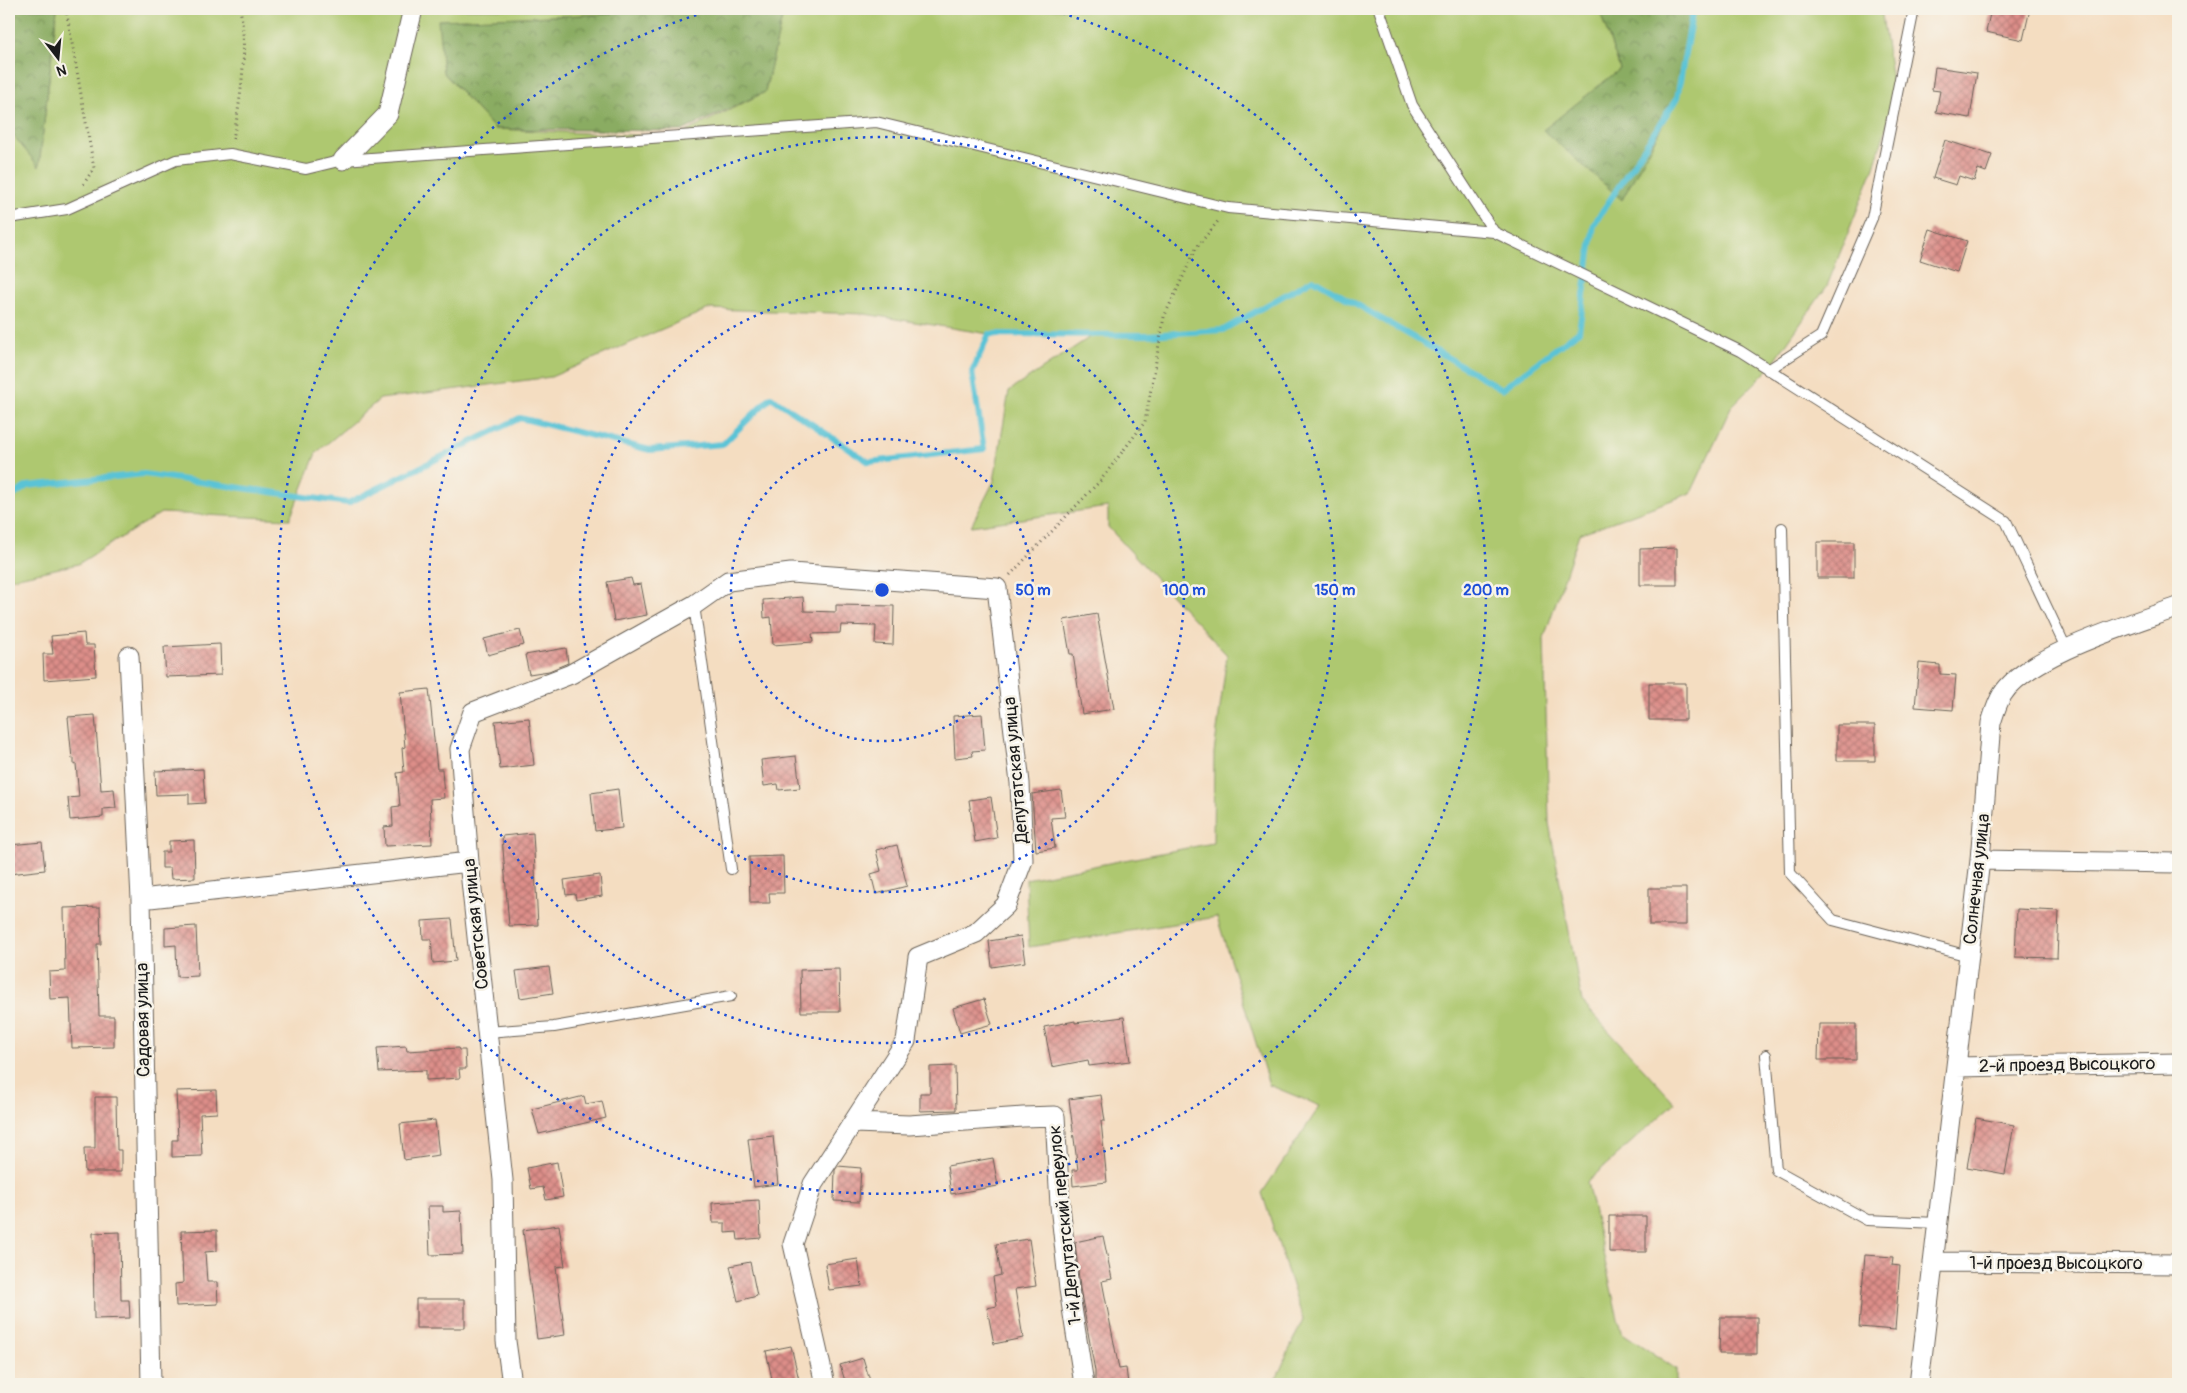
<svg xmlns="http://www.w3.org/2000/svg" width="2187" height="1393" font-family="Pangolin,sans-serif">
	<defs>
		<pattern id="forest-crowns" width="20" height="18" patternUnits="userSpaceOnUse" patternTransform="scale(1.25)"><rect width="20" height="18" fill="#8aac62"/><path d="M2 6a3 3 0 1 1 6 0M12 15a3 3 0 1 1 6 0" fill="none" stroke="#708b50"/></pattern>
		<pattern id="building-cross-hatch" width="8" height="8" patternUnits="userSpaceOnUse" patternTransform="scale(1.25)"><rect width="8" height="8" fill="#dd8e89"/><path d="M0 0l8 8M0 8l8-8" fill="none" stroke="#b2736f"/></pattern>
	</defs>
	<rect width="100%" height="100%" fill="#f7f3e8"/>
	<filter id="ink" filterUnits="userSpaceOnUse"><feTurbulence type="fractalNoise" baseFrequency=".02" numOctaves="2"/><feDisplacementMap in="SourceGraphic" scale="10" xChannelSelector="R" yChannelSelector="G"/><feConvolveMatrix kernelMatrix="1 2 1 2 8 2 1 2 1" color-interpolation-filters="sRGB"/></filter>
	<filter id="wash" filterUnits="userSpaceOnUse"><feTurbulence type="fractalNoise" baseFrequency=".0096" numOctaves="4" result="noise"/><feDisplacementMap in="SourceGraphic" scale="20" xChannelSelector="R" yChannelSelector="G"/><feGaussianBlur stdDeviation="1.12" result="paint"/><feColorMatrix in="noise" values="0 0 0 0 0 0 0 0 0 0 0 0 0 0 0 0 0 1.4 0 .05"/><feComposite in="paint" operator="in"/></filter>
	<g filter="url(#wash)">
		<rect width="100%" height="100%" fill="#f4ddc1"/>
		<path fill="#aec86f" stroke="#657246" d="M57 9H613L614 14 439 20 443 72 495 129 676 137 765 92 784 9H1599L1620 69 1677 98 1693 9H1881L1895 100 1874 167 1827 286 1768 370 1731 407 1691 493 1579 534 1544 638 1549 823 1582 1002 1675 1103 1587 1182 1621 1332 1676 1369V1384H1274L1303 1319 1262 1193 1320 1106 1269 1085 1217 917 1029 947 1026 879 1213 843 1214 753 1227 655 1108 527V507L971 526 994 481 1009 391 1093 335 989 334 865 314 709 309 551 377 380 399 316 453 290 519 161 513 78 564 9 579V130L39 166Z"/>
		<path fill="url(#forest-crowns)" stroke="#53643f" d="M9 9H57L39 167 9 130Z
			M613 9H784L765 92 682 131 495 129 443 72 438 20 613 14Z
			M1599 9H1693L1677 98 1622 200 1543 130 1620 69Z"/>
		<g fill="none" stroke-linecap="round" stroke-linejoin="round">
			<path stroke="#5ac3d6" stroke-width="6" d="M9 499 27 486 144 474 348 503 520 418 650 450 723 444 771 397 869 462 984 449 972 372 989 334 1147 335 1223 330 1313 279 1502 389 1579 331 1594 224 1677 98 1693 9"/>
		</g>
		<g id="blocks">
			<path fill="url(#building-cross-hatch)" d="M1991 9H2030L2023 40 1986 32Z
				M1935 67 1977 73 1970 118 1936 112 1940 91 1932 90Z
				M1945 140 1992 155 1986 172 1978 169 1974 181 1959 176 1956 185 1933 178Z
				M1930 229 1967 241 1957 272 1920 260Z
				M1817 542H1854V578H1817Z
				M1677 548V585H1640V549Z
				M631 578 633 585 641 584 647 615 614 621 607 582Z
				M803 597 804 611 836 612V605L894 606 893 645 875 644 876 626 841 625 840 633 812 634 813 642 773 645 771 617 764 618 763 600Z
				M1097 614 1114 709 1082 714 1073 654H1070L1064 620Z
				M520 630 524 645 488 655 484 639Z
				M84 633 85 645H94L96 676 44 680 43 654H53L51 636Z
				M220 644 221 675 166 677 164 647Z
				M566 648 568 663 549 671 529 674 525 655Z
				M1919 663 1940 665V674L1956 675 1953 710 1915 707Z
				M1649 683H1686V720H1649Z
				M429 689 437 769H442L444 798 430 799 432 844 385 846 384 827 393 826 392 807 400 806 397 773 404 772 402 748 405 747 400 692Z
				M982 714 985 750 972 751 973 756 955 758 953 716Z
				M95 715 101 790 114 789 116 808 103 809V817L70 820 68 798 79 797 76 764 74 765V758L72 759 68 717Z
				M529 718 534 765 500 769 495 721Z
				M1837 725H1875V761H1837Z
				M796 756 800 788 779 790 778 784 764 786 761 760Z
				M203 769 205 803 189 804V794L156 795 155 771Z
				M618 789 622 828 595 831 591 793Z
				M1061 790 1065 817 1051 818 1055 848 1036 851 1032 794Z
				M991 797 997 838 975 842 969 800Z
				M533 833 538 925 509 926 502 836Z
				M194 840 195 878 171 879 170 868H162V852H169V841Z
				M42 842 45 870 9 874V845Z
				M897 845 907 886 876 894 871 874 881 871 876 850Z
				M783 856 784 893H769L770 903H750L749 857Z
				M600 875 602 896 576 900 575 894 566 895 564 880Z
				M1649 888H1686V925H1649Z
				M100 907 101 944H97L99 1016H114V1047L72 1048 70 998 50 999 49 972 65 971 64 908Z
				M2017 909 2059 911 2057 958 2015 957Z
				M452 919 456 961 433 963 431 939H423L422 921Z
				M196 926 198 976 177 977 176 945 165 946V928Z
				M1021 936 1025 962 992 967 989 941Z
				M549 967 553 993 520 998 516 971Z
				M839 969 840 1012H801L800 970Z
				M984 999 992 1024 960 1033 953 1008Z
				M1124 1017 1130 1061 1089 1066 1088 1060 1052 1067 1044 1027 1075 1021V1023Z
				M1819 1024H1856V1060H1818Z
				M406 1046 407 1051 458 1048 459 1050H465L466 1069H459L460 1078 426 1080V1070L379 1072 377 1048Z
				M955 1066 956 1110 920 1111V1093H930V1067Z
				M216 1090 217 1113 200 1114 202 1156 172 1157V1140H178L176 1091Z
				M1101 1095 1105 1121H1101L1107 1182 1073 1186 1072 1170H1078L1069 1099Z
				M584 1096 586 1104 602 1101 606 1118 539 1134 532 1109Z
				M95 1097H116L117 1150H121V1172H85L84 1148H95Z
				M1976 1118 2014 1125 2005 1174 1967 1167Z
				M435 1120 439 1155 404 1160 400 1124Z
				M773 1136 778 1184 754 1187 748 1139Z
				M993 1158 998 1186 951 1194 947 1166Z
				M557 1162 563 1197 546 1200 543 1187 531 1189 527 1168Z
				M838 1166 861 1168 859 1202 834 1201 835 1170Z
				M759 1200 761 1238 738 1240 737 1232 725 1233V1223H713L712 1203Z
				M428 1206H443V1212L461 1211 463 1254 430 1255Z
				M1609 1216H1646V1252H1609Z
				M559 1225 565 1266 556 1267 565 1335 537 1339 523 1230Z
				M217 1230V1251L205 1252 207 1282H217L218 1304 176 1306 175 1284 183 1283 181 1231Z
				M120 1232 121 1300H129L130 1318 94 1319 93 1233Z
				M1103 1236 1112 1279 1102 1281 1119 1369 1126 1368 1128 1384H1095V1371L1080 1288 1075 1242Z
				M1029 1239 1036 1286 1015 1289 1023 1338 994 1344 987 1308 997 1306 993 1277 1001 1275 996 1244Z
				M1865 1255 1893 1257 1892 1265 1900 1266 1895 1330 1859 1327Z
				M858 1259 862 1286 829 1290 825 1264Z
				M750 1262 757 1296 738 1301 730 1266Z
				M416 1299H465V1328H416Z
				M1720 1317H1757V1354H1719Z
				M791 1346 800 1384H773L766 1351Z
				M863 1358 871 1384H846L840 1365Z"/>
		</g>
	</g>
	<g filter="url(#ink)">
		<use href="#blocks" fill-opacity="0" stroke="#686056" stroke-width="1"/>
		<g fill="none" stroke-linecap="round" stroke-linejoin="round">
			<defs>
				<path id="service" d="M1379 9 1412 105 1494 232
					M9 218 67 209 176 160 230 154 306 169 343 160 876 122 1228 208 1494 232 1740 351 2006 521 2066 648
					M1768 370 1821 336 1872 218 1914 9
					M1782 528 1790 873 1833 920 1969 956
					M694 605 731 869
					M487 1032 554 1027 731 996
					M1766 1055 1776 1170 1867 1220 1938 1223"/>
				<path id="minor" d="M343 160 388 114 413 9
					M129 656 141 899 151 1384
					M1980 860 2178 863
					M141 899 469 862
					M1956 1067 2178 1063
					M854 1123 909 1125 1023 1117 1055 1116 1060 1205 1069 1289 1084 1384
					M1933 1262 2178 1264
					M512 1384 506 1341 503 1180 469 862 460 749 473 712 571 674 694 605 728 581 791 573 997 588 1020 783 1023 860 1006 905 976 933 918 957 906 1041 813 1184 793 1244 825 1384
					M1919 1384 1980 860 1991 723C1994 714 1997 703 2002 695 2026 655 2135 623 2178 607"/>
			</defs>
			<use href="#service" stroke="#686056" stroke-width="12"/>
			<use href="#minor" stroke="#686056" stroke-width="21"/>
			<path stroke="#686056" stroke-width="3" stroke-dasharray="1 4" stroke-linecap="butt" d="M66 9 94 168 83 185
				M233 139C241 98 248 50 240 9
				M1010 575 1100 481 1145 422 1164 317 1197 247 1219 220"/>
			<use href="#service" stroke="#fff" stroke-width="10"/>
			<use href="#minor" stroke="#fff" stroke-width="19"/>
		</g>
	</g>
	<g fill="none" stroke="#1d4ed8" stroke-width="2.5" stroke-dasharray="2.5 5">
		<circle cx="882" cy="590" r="151"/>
		<circle cx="882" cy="590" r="302"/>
		<circle cx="882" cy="590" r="453"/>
		<path d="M1048 9A604 604 0 1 1 716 9"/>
	</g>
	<g text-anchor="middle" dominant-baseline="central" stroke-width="5" stroke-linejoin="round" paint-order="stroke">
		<g font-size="18" fill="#1c1c1c" stroke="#f7f3e8">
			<text transform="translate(1016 770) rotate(-95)">Депутатская улица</text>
			<text transform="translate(1977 879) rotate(-84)">Солнечная улица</text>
			<text transform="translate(476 924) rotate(-96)">Советская улица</text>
			<text transform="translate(143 1020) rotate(-91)">Садовая улица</text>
			<text transform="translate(2067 1065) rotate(-1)">2-й проезд Высоцкого</text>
			<text transform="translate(1065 1225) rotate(-96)">1-й Депутатский переулок</text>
			<text x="2056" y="1263">1-й проезд Высоцкого</text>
		</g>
	</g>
	<circle cx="882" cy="590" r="8" fill="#1d4ed8" stroke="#f7f3e8" stroke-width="2.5"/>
	<g font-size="15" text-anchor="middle" font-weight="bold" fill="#1d4ed8" stroke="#f7f3e8" stroke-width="5" stroke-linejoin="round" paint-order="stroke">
		<text x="1033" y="595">50 m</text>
		<text x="1184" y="595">100 m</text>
		<text x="1335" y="595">150 m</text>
		<text x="1486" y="595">200 m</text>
	</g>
	<rect width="2187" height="1393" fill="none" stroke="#f7f3e8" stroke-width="30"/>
	<g transform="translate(58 58) rotate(164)" stroke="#f7f3e8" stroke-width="4" paint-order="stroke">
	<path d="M0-4L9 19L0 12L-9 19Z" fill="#1c1c1c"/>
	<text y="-8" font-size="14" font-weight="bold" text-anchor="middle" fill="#1c1c1c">N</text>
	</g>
</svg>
